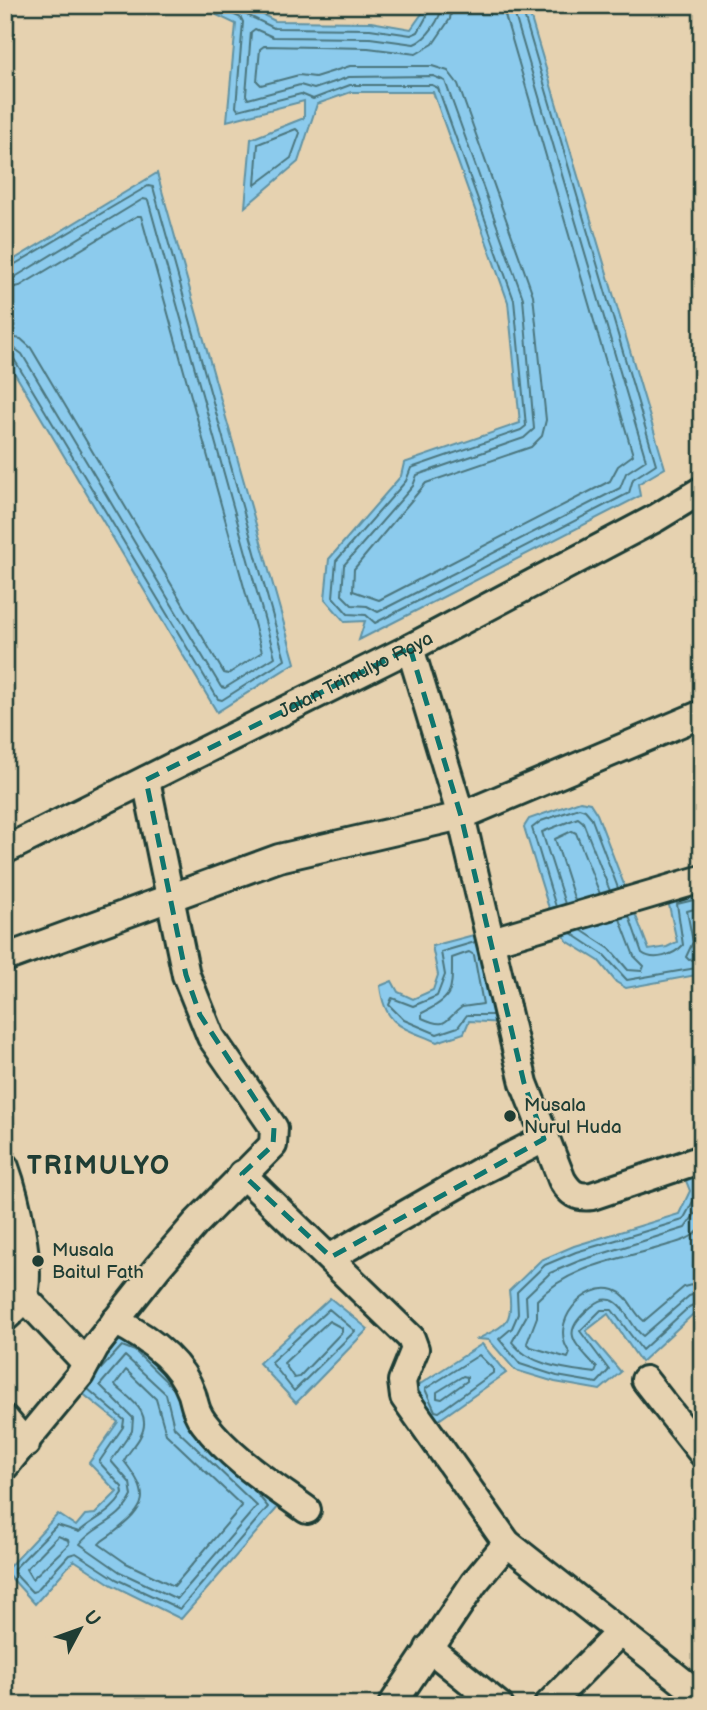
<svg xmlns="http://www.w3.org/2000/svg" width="707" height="1710" font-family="'Balsamiq Sans',sans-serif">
	<rect width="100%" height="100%" fill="#e6d2b0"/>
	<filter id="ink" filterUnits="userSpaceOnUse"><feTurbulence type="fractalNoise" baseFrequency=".0143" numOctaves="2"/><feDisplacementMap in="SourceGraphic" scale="14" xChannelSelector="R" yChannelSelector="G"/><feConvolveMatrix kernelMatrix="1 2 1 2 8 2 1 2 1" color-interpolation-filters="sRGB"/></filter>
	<g filter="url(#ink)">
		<path fill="#8ccbed" stroke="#6092a3" stroke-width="2" d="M203 5H244L275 21 371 22 411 29 428 5H527L665 468 638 484 640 496 359 640 365 621 345 622 325 599 329 559 401 476 404 463 520 423 508 302 433 92H351L317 104 298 162 245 207 251 139 304 118V101L227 121 236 24 206 10Z
			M157 173 295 663 217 712 5 357V265Z
			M580 801 590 803 597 814 649 950 667 947 677 942 669 905 671 900 702 891V974L626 988 616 982 599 961 567 941 548 905 524 827 529 819Z
			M485 932 504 1023 469 1021 464 1033 437 1042C403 1027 385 1027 380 986L392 981 398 992 413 999 433 990 438 975 432 946Z
			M702 1170V1306L641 1362 608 1314 586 1331 621 1372 600 1390 555 1382 515 1370 489 1340 478 1339C505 1325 514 1324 509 1291L541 1260 574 1246 679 1214 690 1191 683 1173Z
			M330 1298 368 1329 296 1403 259 1363Z
			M117 1337 138 1344 181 1387 280 1505 181 1619 112 1585 74 1560 35 1604 5 1571 58 1514 76 1526 85 1515 95 1514 117 1492 89 1463 118 1422 76 1388Z
			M482 1344 506 1373 433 1424 414 1388Z"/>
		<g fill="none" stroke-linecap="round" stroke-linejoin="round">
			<path stroke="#4b767e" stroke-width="2" d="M213 5 241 18 243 22 236 107 238 110 301 94 313 99 350 85H432L438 88 514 300 526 426 521 430 411 468 406 481 336 561 333 597 348 614 366 615 375 623 629 493 633 479 656 464 521 5
				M243 5 245 14 274 28 370 29 411 35 418 32 433 5
				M442 5C441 19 427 39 414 44L370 38 273 37 255 29 251 32 246 95 248 99 300 85 314 89 349 77 433 76 445 81 523 298 534 429 524 438 417 475 413 486 344 565 342 595 352 605 367 606 378 612 620 488 626 473 646 460 512 5
				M452 5 450 19 433 44 416 54 368 48 264 46 260 49 257 81 261 85 299 75 315 77 350 66H432L448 71 458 84 533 295 546 420 542 436 531 447 426 483 354 569 353 591 379 600 610 481 618 466 633 455 502 5
				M296 129 300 133 291 158 255 185 258 144Z
				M5 270 148 186 153 187 285 660 222 700 218 699 14 359 5 355
				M5 279 15 277 143 199 148 200 275 657 225 688 221 687 22 354 14 348 5 346
				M5 289 20 286 137 216H141L262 652 228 674 224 673 31 348 21 339 5 336
				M575 901 555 839 572 831 576 833 600 894
				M565 904 542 832 578 818 583 822 610 891
				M556 907 532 828 541 821 579 808 585 810 591 817 618 888
				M702 907 687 911 693 942 686 957 689 960 702 958
				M629 916 642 953C654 962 674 955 683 945L677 904 702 898
				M581 930 610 949 628 970 642 971 644 966 634 956 620 919
				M571 933 604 955 627 980 702 967
				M475 942 441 952 445 975 437 996 413 1006 392 998 389 1005 404 1020 437 1034 458 1027 467 1015H493
				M469 952 474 955 483 1004 462 1007C444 1020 448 1030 422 1018V1013C454 998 452 991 452 958Z
				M702 1177 694 1180 697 1194 683 1220 576 1252 545 1265 517 1292 518 1314 512 1328 499 1339 520 1364 557 1376 597 1383 609 1370 580 1331 601 1310H612L642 1350 689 1307 702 1301
				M702 1204 685 1228 579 1261 550 1273 526 1296 527 1315 512 1342C530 1366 566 1369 595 1373L597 1368C575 1342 558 1334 591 1307 597 1302 603 1298 611 1300 625 1304 631 1328 643 1336L689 1296 702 1292
				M702 1227C691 1241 673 1243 658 1248 616 1260 568 1267 537 1300V1317L527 1343 531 1347 568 1358 570 1353C547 1323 586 1281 614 1290 630 1295 632 1312 644 1321L684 1287 702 1282
				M329 1309 355 1331 294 1391 271 1362Z
				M329 1321 342 1328V1332L299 1377 294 1378 284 1363Z
				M479 1355 493 1369V1373L439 1412 435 1411 425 1389Z
				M125 1356 166 1394 174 1427 257 1506 177 1599 120 1572 80 1544C93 1526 120 1522 132 1496L130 1483 111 1461 132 1431 133 1418 100 1385Z
				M126 1370 156 1399 166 1434 242 1506 174 1586 126 1563 99 1544C103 1539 107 1538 112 1534 148 1506 151 1496 124 1461 128 1452 136 1445 140 1437 154 1412 129 1399 115 1385Z
				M99 1371 122 1346 135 1351 174 1389
				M463 1376 467 1377V1381L442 1399 437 1398V1392Z
				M88 1389 124 1420 123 1427 99 1462 122 1487 123 1494C110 1515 94 1518 79 1532L57 1525 14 1569V1573L32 1592 36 1591 69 1555 76 1553 116 1579 180 1609 268 1507 254 1490
				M58 1536 68 1540 69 1544 32 1579 26 1569Z"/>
			<defs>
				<g id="street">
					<path d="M410 648 461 816 524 1083 562 1180C570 1193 576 1198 592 1196L702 1159"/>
					<path id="s1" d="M5 850 410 648 656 518 702 490"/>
					<path d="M492 941 702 879"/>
					<path d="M5 958 279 858 461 816 702 714"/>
					<path d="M5 1167C15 1194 33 1270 23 1297 21 1305 11 1312 5 1318"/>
					<path d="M242 1174 411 1338 415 1349 402 1381 404 1397 507 1543 702 1697"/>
					<path d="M331 1257 481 1171 544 1139"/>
					<path d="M24 1297 86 1363"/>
					<path d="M115 1321C145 1336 180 1360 192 1394 195 1405 196 1413 204 1423 231 1459 271 1484 307 1510"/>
					<path d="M645 1380 702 1453"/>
					<path d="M5 1419 26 1444"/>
					<path d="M5 1466 80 1375 95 1347 158 1267 196 1223 273 1145 274 1128 211 1037 186 975 146 780"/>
					<path d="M429 1648 499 1705"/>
					<path d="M392 1705 474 1583 507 1543"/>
					<path d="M548 1705 618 1634"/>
				</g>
			</defs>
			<use href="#street" stroke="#1f3d34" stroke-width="32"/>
			<use href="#street" stroke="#e6d2b0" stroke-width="26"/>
		</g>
	</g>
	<path fill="none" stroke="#0f766e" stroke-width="5" stroke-dasharray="14 9" stroke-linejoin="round" d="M410 648 461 816 524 1083 544 1139 331 1257 242 1174 273 1145 274 1128 200 1015 186 975 146 780Z"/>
	<g fill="#1f3d34" stroke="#e6d2b0" stroke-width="2.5">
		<circle cx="510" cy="1116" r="7"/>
		<circle cx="38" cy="1261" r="7"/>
	</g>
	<g text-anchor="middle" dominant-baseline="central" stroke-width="5" stroke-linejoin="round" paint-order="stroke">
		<g font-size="19" fill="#1f3d34" stroke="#e6d2b0">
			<text stroke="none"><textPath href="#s1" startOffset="392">Jalan Trimulyo Raya</textPath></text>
		</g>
		<g font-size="19" fill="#1f3d34" stroke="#e6d2b0" text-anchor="start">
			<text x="524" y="1105">Musala<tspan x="524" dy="22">Nurul Huda</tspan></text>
			<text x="52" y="1250">Musala<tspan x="52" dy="22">Baitul Fath</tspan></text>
		</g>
		<g font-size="26" font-weight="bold" letter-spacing="2" fill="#1f3d34" stroke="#e6d2b0">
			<text x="99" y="1166">TRIMULYO</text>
		</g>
	</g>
	<rect width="707" height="1710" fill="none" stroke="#e6d2b0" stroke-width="28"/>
	<rect x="14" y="14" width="679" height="1682" fill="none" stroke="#1f3d34" stroke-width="2.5" filter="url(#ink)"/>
	<g transform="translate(80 1629) rotate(49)" stroke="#e6d2b0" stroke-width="5" paint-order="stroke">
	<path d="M0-5L12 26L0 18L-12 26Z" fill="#1f3d34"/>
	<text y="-10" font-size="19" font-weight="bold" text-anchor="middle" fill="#1f3d34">U</text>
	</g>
</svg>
